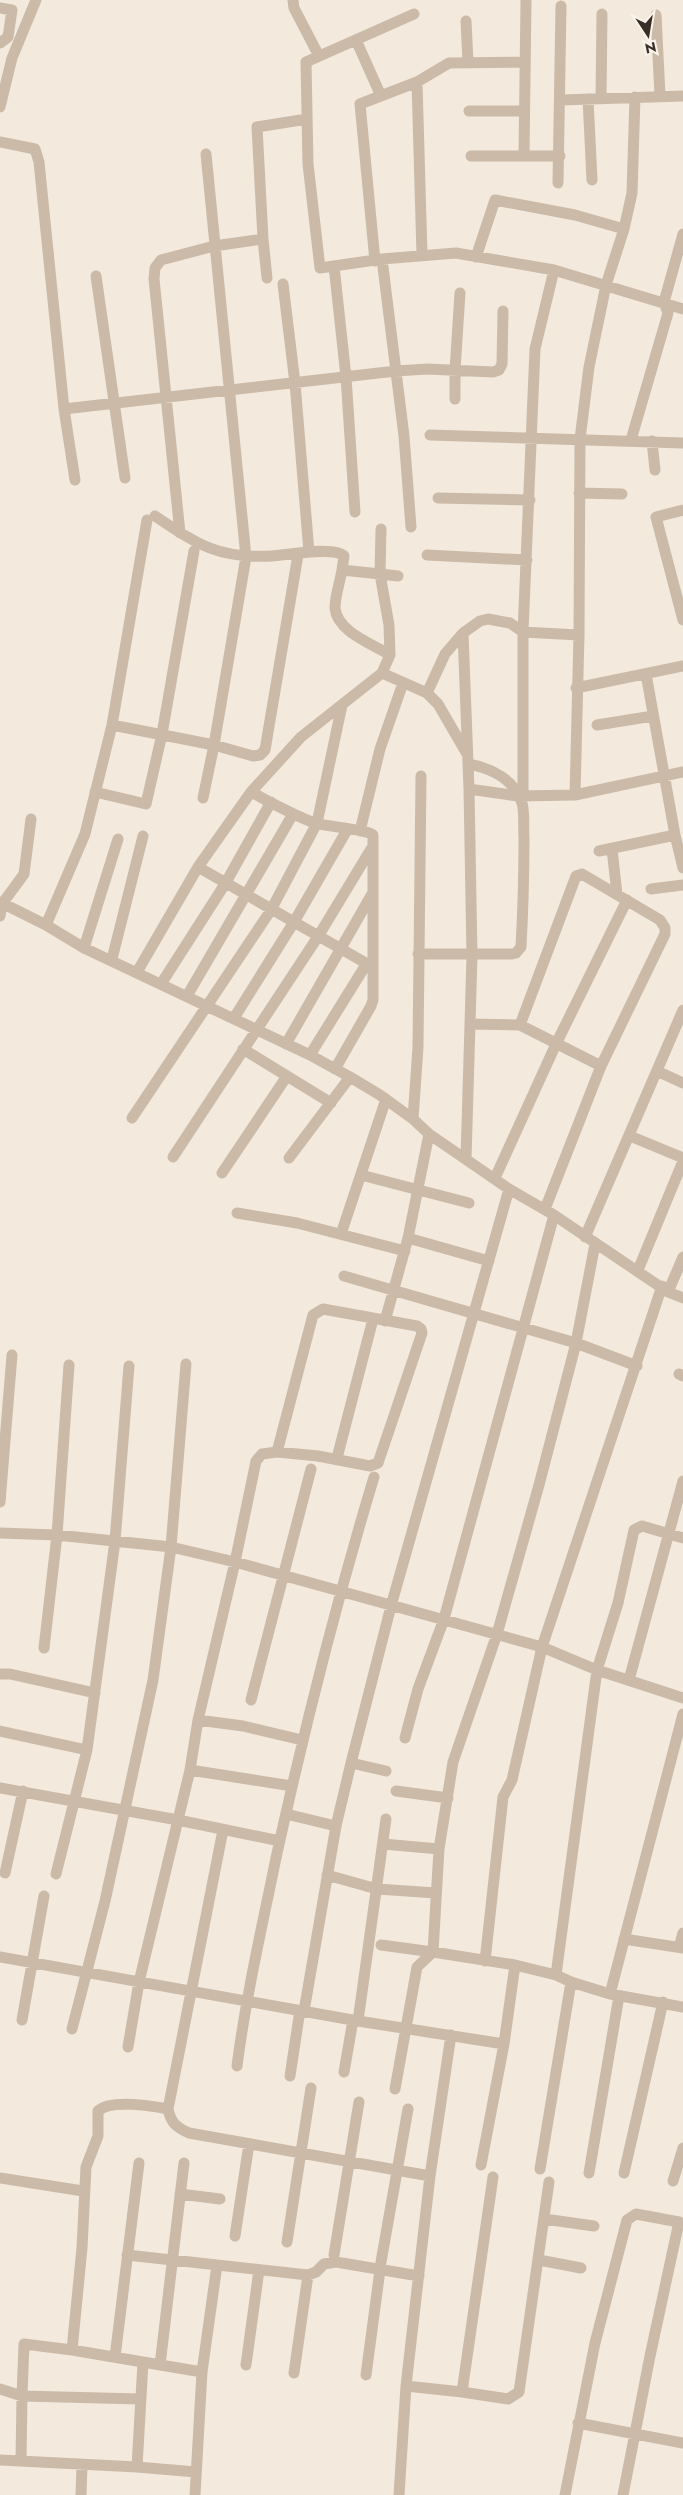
<svg xmlns="http://www.w3.org/2000/svg" width="683" height="2495" font-family="Jost,sans-serif">
	<rect width="100%" height="100%" fill="#f3eadd"/>
	<g fill="none" stroke-linecap="round" stroke-linejoin="round">
		<path stroke="#ccbaa8" stroke-width="11" d="M293 0 294 8 319 56
			M0 8 12 10 8 37 0 43
			M414 14 306 62 308 164 320 268 382 259 456 253 554 270 683 309
			M656 15 660 96
			M466 21 468 62
			M356 40 381 96
			M417 82 422 255
			M601 98 602 14
			M588 99 592 180
			M561 100 683 96
			M0 107 12 58 36 0
			M469 111H524
			M0 142 35 149 39 162 64 409 75 480
			M471 156H560
			M524 156 526 0
			M558 183 561 6
			M263 239 267 278
			M476 257 495 200 575 215 624 229
			M382 259 404 436 411 527
			M375 261 360 104 417 82 449 63 525 62
			M334 266 346 377 355 512
			M96 276 125 478
			M283 284 295 383 309 552
			M455 399V370L460 293
			M64 409 396 371 427 369 493 372 499 370 502 364 503 311
			M430 435 683 443
			M631 440 668 313 664 302 683 234
			M652 441 655 470
			M579 493 622 494
			M438 498 530 500
			M683 510 656 517 683 620
			M381 529 380 574 398 576
			M180 533 154 279 155 268 161 260 214 246 263 239 257 127 307 119
			M427 555 527 560
			M342 570C340 582 335 596 335 608 337 632 373 644 390 655
			M382 673 427 693 438 704 467 754
			M576 688 683 666
			M427 693 445 654 463 633
			M112 725 214 745 253 756 260 755 265 750 298 555
			M597 725 653 716
			M469 789 518 796 575 795 683 772
			M95 792 146 804 162 734 194 551
			M251 792C272 803 293 815 315 823 329 827 365 829 373 835V1000L371 1006 335 1069
			M575 795 579 635 580 439 589 367 606 285 624 229 632 193 635 97
			M523 796V632L535 349 554 270
			M203 798 214 745 246 557 206 154
			M360 831 380 749 403 683
			M675 835 683 868
			M612 849 617 894
			M599 851 675 835 646 674
			M198 867 371 966
			M651 889 683 885
			M0 902 46 925 84 948 310 1055 350 1077 380 1095 413 1119 429 1134 509 1189 554 1215 668 1292 683 1298
			M0 916 2 904 24 874 31 819
			M46 925 85 834 112 725 147 520
			M84 948 118 839
			M418 954H512L516 953 521 947C523 910 524 874 524 838 523 827 525 813 522 803 514 779 491 768 468 764
			M112 959 143 836
			M137 972 198 867 251 792 301 737 382 673 390 655 389 625 380 574 342 570 344 556C334 546 287 555 272 556 219 559 198 545 155 516
			M161 984 225 884 271 802
			M187 996 293 814
			M234 1018 294 922 347 830
			M471 1024 520 1025
			M286 1044 372 894
			M243 1049 331 1103
			M310 1055 367 963
			M657 1071 683 1083
			M132 1118 271 910 317 823 342 705
			M413 1119 418 1047 421 776
			M630 1136 683 1158
			M173 1157 319 935 371 849
			M289 1158 350 1077
			M466 1159 472 956 469 789 463 633 480 621 488 619 510 623 523 632 579 635
			M222 1173 287 1076
			M361 1175 469 1203
			M495 1178 556 1044 627 900
			M545 1209 601 1066 665 934V928L660 920 582 874 576 876 520 1025 601 1066
			M237 1213 297 1223 405 1251
			M341 1234 386 1099
			M585 1237 683 1010
			M408 1238 489 1261
			M638 1270 683 1161
			M344 1276 576 1343 637 1366
			M668 1292 683 1257
			M385 1321 408 1238 429 1134
			M679 1374 683 1376
			M337 1458 373 1319
			M0 1502 12 1355
			M0 1533 57 1535 171 1547 235 1562 542 1647 597 1670 683 1698
			M44 1648 57 1535 69 1365
			M0 1674H10L95 1693
			M629 1680 683 1481
			M251 1700 311 1469
			M198 1720 243 1726 302 1740
			M0 1731 87 1750
			M405 1738 418 1689 444 1619 554 1215
			M351 1763 386 1771
			M190 1770 292 1786
			M0 1788 178 1820 280 1841
			M396 1791 448 1798
			M286 1814 336 1826
			M223 1830 168 2109C171 2123 176 2127 189 2133L430 2176
			M383 1844 439 1849
			M5 1873 23 1791
			M56 1874 87 1750 115 1541 129 1366
			M327 1875 377 1889 436 1893
			M624 1939 683 1948
			M381 1945 433 1952 439 1849 453 1762 497 1634 539 1485 576 1343 595 1244
			M679 1947 683 1933
			M0 1957 358 2021 504 2044
			M485 1961 503 1797 512 1780 542 1647 662 1286
			M556 1975 597 1670 618 1603 634 1530 642 1526 683 1538
			M610 1994 683 1714
			M304 2011 336 1826 351 1763 391 1606 509 1189
			M22 2020 44 1896
			M358 2021 386 1819
			M72 2029 105 1901 153 1680 171 1547 186 1364
			M128 2047 139 1982 190 1770 198 1720 235 1562 256 1461 262 1454 277 1452 318 1456 370 1466 378 1463 422 1333 421 1329 417 1326 323 1309 313 1315 277 1452
			M237 2066C246 1996 262 1927 276 1858 304 1730 336 1603 374 1477
			M344 2072 353 2020
			M290 2076 300 2010
			M395 2089 417 1967 433 1952 515 1965 556 1975 571 1982 610 1994 683 2007
			M481 2165 504 2044 515 1965
			M540 2169 571 1982
			M589 2173 619 1996
			M624 2173 663 2002
			M0 2178 83 2191
			M673 2181 683 2148
			M180 2194 220 2199
			M544 2219 594 2226
			M235 2236 249 2144
			M287 2242 311 2088
			M127 2255 308 2275 316 2272 324 2264 336 2262 419 2276
			M334 2255 359 2102
			M539 2260 581 2268
			M381 2262 408 2109
			M72 2350 82 2248 86 2167 98 2136V2111C110 2099 152 2106 168 2109
			M115 2357 139 2163
			M160 2365 184 2163
			M246 2365 259 2270
			M294 2373 308 2275
			M366 2375 380 2270
			M406 2386 462 2392 493 2177
			M0 2389 22 2396 24 2344 72 2350 202 2372
			M462 2392 508 2399 519 2392 549 2182
			M578 2423 683 2443
			M0 2460 137 2467 143 2362
			M21 2461 22 2396 141 2399
			M137 2467 196 2472
			M81 2495 82 2465
			M195 2495 202 2372 217 2265
			M399 2495 406 2386 430 2176 451 2035
			M565 2495 595 2343 627 2220 636 2214 679 2222 650 2356 623 2495"/>
	</g>
	<g transform="translate(648 35) rotate(168)" stroke="#fbf4ea" stroke-width="4" paint-order="stroke">
	<path d="M0-4L9 19L0 12L-9 19Z" fill="#392e28"/>
	<text y="-8" font-size="14" font-weight="bold" text-anchor="middle" fill="#392e28">N</text>
	</g>
</svg>
